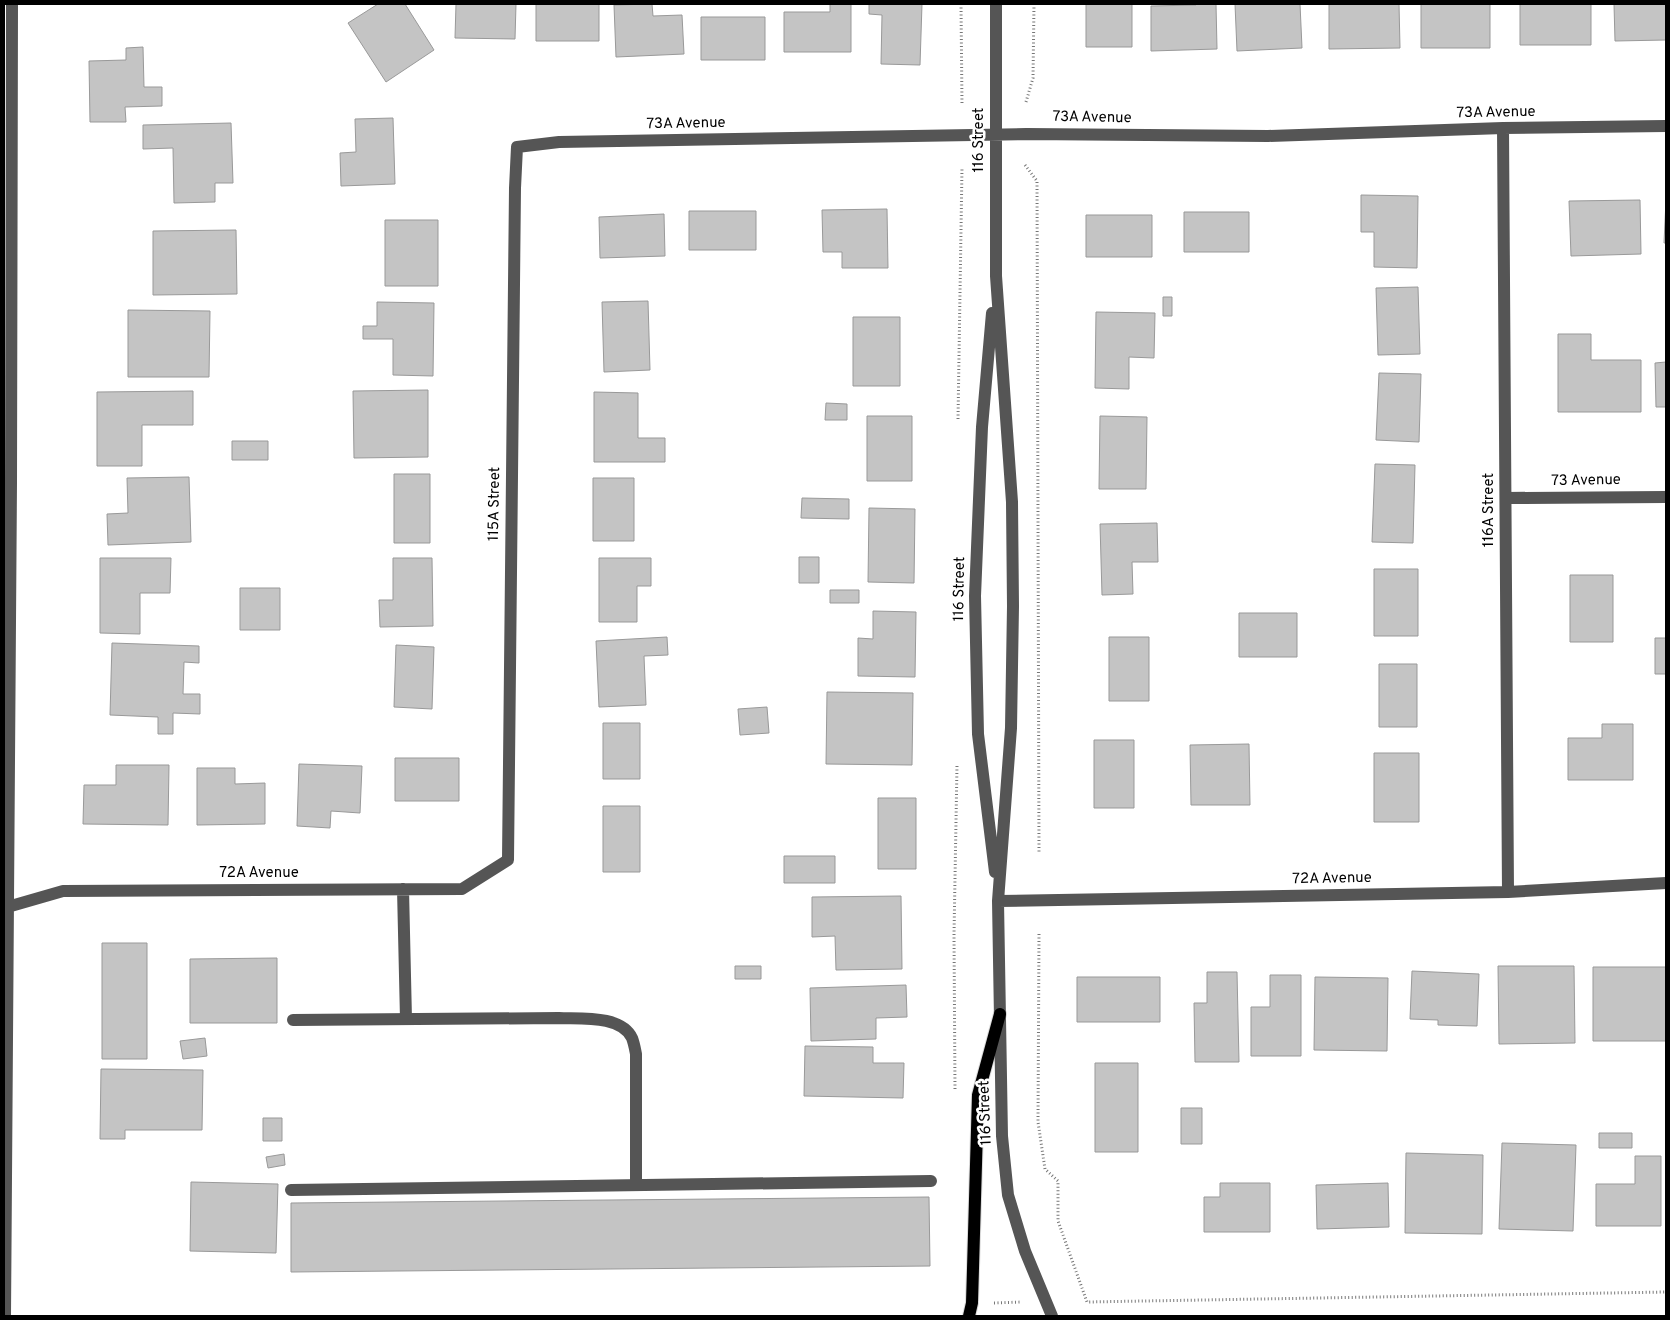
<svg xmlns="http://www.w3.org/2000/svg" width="1670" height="1320" font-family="Overpass,sans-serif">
	<rect width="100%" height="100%" fill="#fff"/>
	<path fill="#c4c4c4" stroke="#999" d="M378 4H405L434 50 386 82 348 23Z
		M456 4H516L515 39 455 38Z
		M536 4H599V41H536Z
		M652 4 653 16 682 15 684 54 616 57 614 5Z
		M830 4H851V52H784V12H830Z
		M869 4H922L920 65 881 64 882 15 869 14Z
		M1086 4H1132V47H1086Z
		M1196 4H1216L1217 49 1151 51V6L1196 5Z
		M1235 4H1300L1302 48 1237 51Z
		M1329 4H1399L1400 48 1329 49Z
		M1421 4H1490V48H1421Z
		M1520 4H1591V45H1520Z
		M1614 4H1666V40L1615 41Z
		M701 17H765V60H701Z
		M143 47 144 87H162V106L125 107 126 122H90L89 61 126 60V48Z
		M393 118 395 184 341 186 340 153 356 152 355 119Z
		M231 123 233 183H215V202L174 203 173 148 143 149V125Z
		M1361 195 1418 196 1417 268 1374 267V232H1361Z
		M1640 200 1641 254 1571 256 1569 201Z
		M1666 200V243H1664Z
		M887 209 888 268H842V252H823L822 210Z
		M689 211H756V250H689Z
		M1184 212H1249V252H1184Z
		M664 214 665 256 600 258 599 217Z
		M1086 215H1152V257H1086Z
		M385 220H438V286H385Z
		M236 230 237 294 153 295V231Z
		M1418 287 1420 354 1378 355 1376 288Z
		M1163 297H1172V316H1163Z
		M648 301 650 370 604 372 602 302Z
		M377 302 434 303 433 376 393 375V339H363V326H377Z
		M128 310 210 311 209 377H128Z
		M1096 312 1155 313 1154 358 1129 357V389L1095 388Z
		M853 317H900V386H853Z
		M1558 334H1591V360H1641V412H1558Z
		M1666 362V407H1656L1655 363Z
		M1379 373 1421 374 1419 442 1376 440Z
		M428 390V457L354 458 353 391Z
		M193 391V425H142V466H97V392Z
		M594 392 638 393V438H665V462H594Z
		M826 403 847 404V420H825Z
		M867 416H912V481H867Z
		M1100 416 1147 417 1146 489H1099Z
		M232 441H268V460H232Z
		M1375 464 1415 465 1413 543 1372 542Z
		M394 474H430V543H394Z
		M189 477 191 542 108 545 107 514 128 513 127 478Z
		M593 478H634V541H593Z
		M802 498 849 499V519L801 518Z
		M869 508 915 509 914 583 868 582Z
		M1157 523 1158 562H1132L1133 594 1102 595 1100 524Z
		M799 557H819V583H799Z
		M100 558H171L170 593H140V634L100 633Z
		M393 558H432L433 626 380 627 379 600H393Z
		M599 558H651V586H637V622H599Z
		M1374 569H1418V636H1374Z
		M1570 575H1613V642H1570Z
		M240 588H280V630H240Z
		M830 590H859V603H830Z
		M873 611 916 612 915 677 858 676V638L873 639Z
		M1239 613H1297V657H1239Z
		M667 637 668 655 644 656 646 705 599 707 596 641Z
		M1109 637H1149V701H1109Z
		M1655 638H1666V674H1655Z
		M112 643 199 646V663L184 662 183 694H200V714L173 713V734H158V717L110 715Z
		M396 645 434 647 432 709 394 707Z
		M1379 664H1417V727H1379Z
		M827 692 913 693 912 765 826 764Z
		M767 707 769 733 740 735 738 709Z
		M603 723H640V779H603Z
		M1602 724H1633V780H1568V738H1602Z
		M1094 740H1134V808H1094Z
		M1249 744 1250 805H1191L1190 745Z
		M1374 753H1419V822H1374Z
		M395 758H459V801H395Z
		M299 764 362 766 360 813 331 811 330 828 297 826Z
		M116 765H169L168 825 83 824 84 785H116Z
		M197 768H235V784L265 783V824L197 825Z
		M878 798H916V869H878Z
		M603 806H640V872H603Z
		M784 856H835V883H784Z
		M901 896 902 969 836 970 835 936 812 937V897Z
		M102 943H147V1059H102Z
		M277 958V1023H190V959Z
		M735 966H761V979H735Z
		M1498 966H1574L1575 1043 1499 1044Z
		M1593 967H1666V1041H1593Z
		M1412 971 1479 974 1477 1026 1438 1025V1020L1410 1019Z
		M1207 972H1237L1239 1062H1195L1194 1003H1207Z
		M1270 975H1301V1056H1251V1007H1270Z
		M1077 977H1160V1022H1077Z
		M1315 977 1388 978 1387 1051 1314 1050Z
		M906 985 907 1017 876 1018V1039L811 1041 810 988Z
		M205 1038 207 1056 183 1059 180 1041Z
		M805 1046 873 1047V1063H904L903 1098 804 1096Z
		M1095 1063H1138V1152H1095Z
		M101 1069 203 1070 202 1130H125V1139H100Z
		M1181 1108H1202V1144H1181Z
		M263 1118H282V1141H263Z
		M1599 1133H1632V1148H1599Z
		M1502 1143 1576 1145 1573 1231 1499 1229Z
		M1406 1153 1483 1155 1482 1234 1405 1233Z
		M284 1154 285 1165 268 1168 266 1157Z
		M1635 1156H1661V1226H1596V1184H1635Z
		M191 1182 278 1184 276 1253 190 1251Z
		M1220 1183H1270V1232H1204V1197H1220Z
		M1388 1183 1389 1227 1317 1229 1316 1185Z
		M929 1197 930 1266 291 1272V1203Z"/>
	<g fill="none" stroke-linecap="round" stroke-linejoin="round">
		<defs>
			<path id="major" d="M969 1316 972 1303 978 1095 1000 1014"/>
		</defs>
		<use href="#major" stroke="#dbdbdb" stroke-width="14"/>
		<path stroke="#777" stroke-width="3" stroke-dasharray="1 2.5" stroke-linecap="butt" d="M961 4 962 105
			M1026 102 1033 78 1034 4
			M1025 165 1037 181 1039 854
			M958 419 962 167
			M1039 934 1038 1122 1045 1169 1058 1181V1221L1087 1302 1666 1292
			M955 1089 954 935 957 765
			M994 1303 1022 1302"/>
		<path stroke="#555" stroke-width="12" d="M996 4V276L1012 502 1013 606 1011 728 998 901 1002 1136 1008 1195 1025 1251 1052 1316
			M1503 128 1508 892
			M992 313 982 427 975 596 978 734 995 872
			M1506 498 1666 497
			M403 889 406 1019
			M998 901 1508 892 1666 883
			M4 908 63 891 462 889 508 860 515 188 517 147 559 142 1026 134 1268 136 1503 128 1666 126
			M293 1020 559 1018C581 1019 621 1015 632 1038 634 1043 635 1049 636 1054V1185
			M291 1190 931 1181
			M5 1316 11 483 12 4"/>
		<use href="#major" stroke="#000" stroke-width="12"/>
	</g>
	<g text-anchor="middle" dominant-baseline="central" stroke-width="5" stroke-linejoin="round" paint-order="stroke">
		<g font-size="15" fill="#000" stroke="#fff">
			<text transform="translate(1496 113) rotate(-1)">73A Avenue</text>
			<text transform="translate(1092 118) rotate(1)">73A Avenue</text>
			<text transform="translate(686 124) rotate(-1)">73A Avenue</text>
			<text transform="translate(979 140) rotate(-90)">116 Street</text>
			<text transform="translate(1586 481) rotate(-1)">73 Avenue</text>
			<text transform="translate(495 504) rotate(-89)">115A Street</text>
			<text transform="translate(1489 510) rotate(-90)">116A Street</text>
			<text transform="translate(960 589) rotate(-89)">116 Street</text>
			<text x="259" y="873">72A Avenue</text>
			<text transform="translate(1332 879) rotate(-1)">72A Avenue</text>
			<text transform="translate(986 1113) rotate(-92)">116 Street</text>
		</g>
	</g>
	<rect width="1670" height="1320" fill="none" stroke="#000000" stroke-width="10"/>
</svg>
